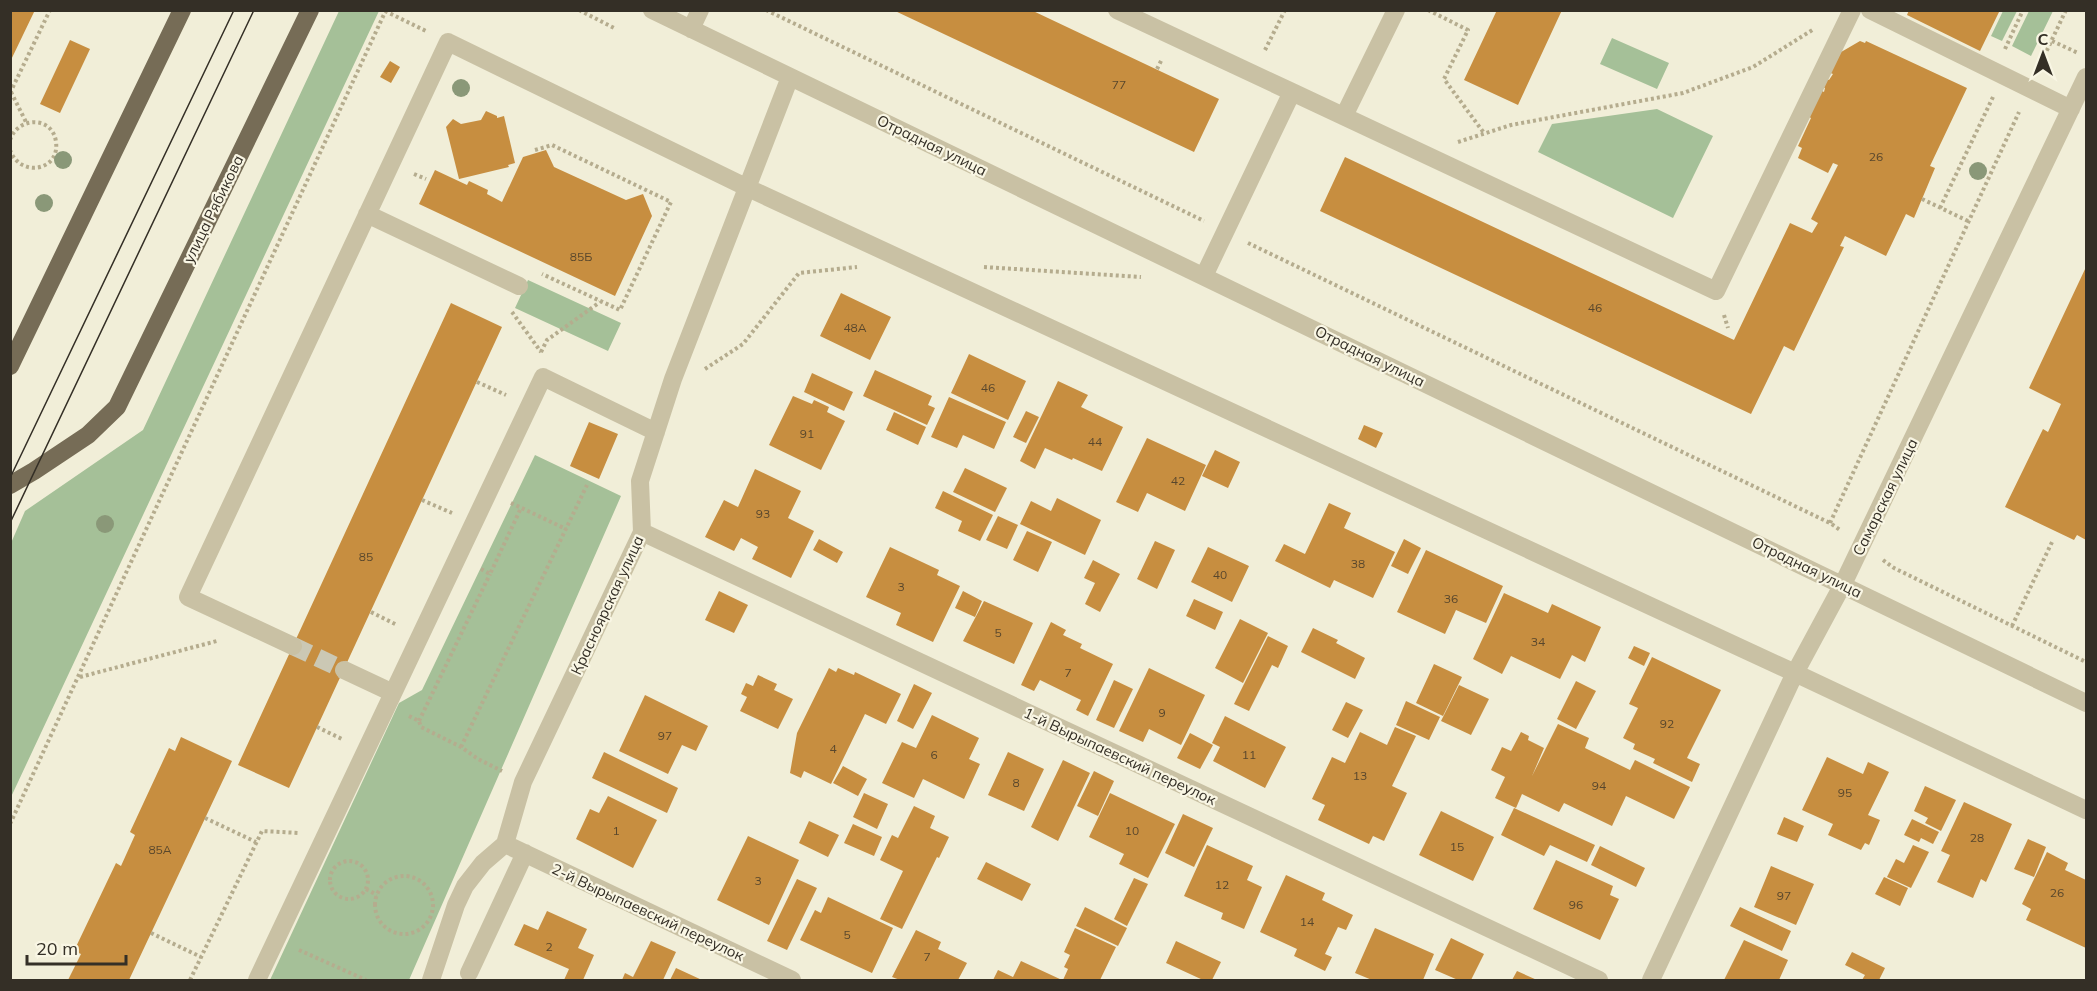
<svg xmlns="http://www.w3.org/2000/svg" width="2097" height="991" font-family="Mulish,sans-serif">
	<rect width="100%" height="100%" fill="#f1eed8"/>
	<path fill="#a5c098" d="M339 11H379L11 797V543L25 511 143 430Z
		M2003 11H2017L2002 41 1991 36Z
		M2029 11H2053L2031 56 2012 46Z
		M1612 38 1669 63 1657 89 1600 64Z
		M1657 109 1713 136 1673 218 1538 152 1552 124Z
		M528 280 621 323 608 351 515 308Z
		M535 455 621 496 409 980H270L399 703 422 690Z"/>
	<path fill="#c78e40" d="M10 10H35L10 62Z
		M893 10H1031L1219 99 1194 152Z
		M1497 10H1562L1518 105 1464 80Z
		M1909 10H2000L1980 51 1907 15Z
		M70 40 90 49 60 113 40 104Z
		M1860 41 1865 43 1866 41 1967 88 1930 166 1935 168 1914 218 1906 214 1886 256 1845 236 1840 246 1844 247 1794 351 1784 346 1751 414 1320 211 1345 157 1734 340 1790 223 1812 233 1818 223 1811 219 1838 165 1833 163 1828 173 1798 158 1802 148 1798 146 1811 118 1804 114 1816 88 1824 92 1825 88 1818 85 1822 77 1829 80 1833 74 1828 72 1836 55Z
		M390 61 400 67 391 83 380 77Z
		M486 111 497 116V118L504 116 515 163 508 165 509 167 459 179 446 127 453 119 461 124 481 120Z
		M546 150 554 167 626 200 643 194 652 216 615 296 419 204 435 170 467 185 469 181 488 190 487 194 502 202 523 157Z
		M2086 267V540L2077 535 2074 540 2005 507 2043 429 2048 432 2061 404 2029 388Z
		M841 293 891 317 870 360 820 336Z
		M451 303 502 327 289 788 238 765Z
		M969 354 1026 381 1008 420 951 393Z
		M875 370 932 396 928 405 935 408 927 425 863 396Z
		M812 373 853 392 844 411 804 392Z
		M1058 381 1088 395 1081 407 1123 427 1102 471 1073 458 1072 460 1045 448 1035 469 1020 461Z
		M793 396 812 404 814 400 829 407 827 412 845 421 821 470 769 445Z
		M949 397 1006 422 994 449 963 435 957 448 931 437Z
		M1026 411 1039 417 1026 443 1013 437Z
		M894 412 926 427 918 445 886 430Z
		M589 422 618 434 599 479 570 466Z
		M1364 425 1383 433 1376 448 1358 439Z
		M1147 438 1206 465 1185 511 1147 493 1138 512 1116 502Z
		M1215 450 1240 462 1228 488 1202 476Z
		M965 468 1007 488 995 512 953 492Z
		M755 469 801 491 788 518 814 531 791 578 752 559 758 547 741 538 734 551 705 537 724 500 738 507Z
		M943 491 993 515 980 541 958 531 962 521 935 508Z
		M1057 498 1101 520 1085 555 1020 524 1031 501 1051 511Z
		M1329 503 1351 513 1344 528 1395 552 1373 598 1334 580 1330 588 1275 561 1284 544 1305 554Z
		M998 516 1018 525 1007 549 986 540Z
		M1027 531 1052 542 1038 572 1013 560Z
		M819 539 843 552 837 563 813 550Z
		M1404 539 1421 548 1408 574 1391 566Z
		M1155 541 1175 550 1157 589 1137 579Z
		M890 547 939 570 937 575 960 586 933 642 896 625 901 613 866 597Z
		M1208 547 1249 566 1232 602 1191 582Z
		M1426 550 1503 586 1486 623 1456 610 1445 634 1397 612Z
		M1093 560 1120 574 1100 612 1085 604 1095 583 1084 578Z
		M719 591 748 605 734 633 705 620Z
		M963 591 982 601 975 617 955 608Z
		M1504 593 1548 613 1552 604 1601 627 1585 662 1572 655 1560 679 1511 656 1502 674 1473 659Z
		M1194 599 1223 612 1215 630 1186 616Z
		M984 601 1033 623 1014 664 963 641Z
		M1240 619 1268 633 1243 683 1215 668Z
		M1051 622 1066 630 1063 635 1082 644 1080 648 1113 664 1088 716 1076 710 1081 700 1040 680 1034 691 1021 685Z
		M1313 628 1338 640 1336 643 1365 658 1355 679 1301 652Z
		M1268 636 1288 646 1278 668 1272 665 1249 711 1234 704Z
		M1634 646 1650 653 1644 666 1628 658Z
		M1652 657 1721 690 1687 758 1700 764 1692 782 1653 763 1655 759 1633 749 1635 744 1623 738 1638 708 1629 704Z
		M1434 664 1462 677 1443 716 1416 703Z
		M829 668 836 672 838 668 854 675 855 672 901 694 886 724 865 714 831 784 804 771 801 778 790 773 797 733Z
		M1149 668 1205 695 1181 745 1149 729 1143 742 1119 731Z
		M758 675 777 684 774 690 793 699 778 729 740 711 747 697 741 694 746 683 753 686Z
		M1114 680 1133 689 1114 728 1096 720Z
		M1576 681 1596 691 1576 729 1557 719Z
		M914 684 932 693 913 729 897 721Z
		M1459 685 1489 699 1471 735 1441 721Z
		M645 695 708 726 696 751 682 745 668 774 619 751Z
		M1406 701 1440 717 1429 740 1396 725Z
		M1346 702 1363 710 1348 738 1332 730Z
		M932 715 979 738 969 759 980 764 964 799 923 779 914 798 882 783 902 742 916 748Z
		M1225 716 1286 747 1265 788 1213 761 1220 747 1212 743Z
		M1558 724 1589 738 1585 748 1630 770 1635 760 1690 787 1674 819 1626 796 1612 826 1564 803 1559 812 1522 794 1516 808 1495 798 1505 777 1491 770 1502 747 1511 751 1521 732 1529 736 1528 740 1544 748 1532 776Z
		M1395 727 1416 736 1392 786 1407 793 1384 841 1373 836 1369 844 1318 820 1325 805 1312 799 1332 757 1345 763 1360 732 1387 745Z
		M1190 733 1213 745 1200 769 1177 758Z
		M181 737 232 761 129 980H68L81 954 74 951 116 863 121 866 135 835 130 832 169 748 175 751Z
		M604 752 678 788 667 813 592 778Z
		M1008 752 1044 769 1024 811 988 795Z
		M1827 757 1863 774 1868 762 1889 772 1868 815 1880 820 1869 845 1865 843 1861 850 1828 835 1833 824 1802 810Z
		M1063 760 1090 773 1058 841 1031 827Z
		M843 766 867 779 858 796 833 783Z
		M1094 771 1114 781 1098 816 1077 806Z
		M1925 786 1956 800 1941 831 1925 823 1928 818 1914 811Z
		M864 793 888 804 877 829 853 817Z
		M1110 793 1175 824 1148 878 1119 864 1124 854 1089 837Z
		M608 796 657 820 633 868 576 839 590 809 599 813Z
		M1964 802 2012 824 1986 882 1981 879 1973 898 1937 882 1950 855 1941 851Z
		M914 806 935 816 930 828 949 837 939 858 937 857 902 929 880 919 903 871 880 860 892 835 898 838Z
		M1514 808 1595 845 1587 862 1550 845 1544 856 1501 835Z
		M1441 811 1494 837 1473 881 1419 855Z
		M1183 814 1213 828 1194 867 1165 853Z
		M1784 817 1804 826 1797 842 1777 834Z
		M1912 819 1939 832 1933 844 1921 838 1919 842 1904 835Z
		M809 821 839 835 828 857 799 843Z
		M853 824 882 837 874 856 844 843Z
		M748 836 799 860 769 925 717 900Z
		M2028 839 2046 847 2034 877 2014 869Z
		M1207 845 1253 866 1247 880 1262 887 1244 929 1221 919 1223 913 1184 896Z
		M1913 845 1929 852 1911 888 1887 877 1896 859 1904 863Z
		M1600 846 1645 868 1636 887 1591 865Z
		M2047 852 2068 863 2065 870 2086 880V948L2026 920 2031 909 2022 904Z
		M1556 860 1613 886 1610 895 1619 899 1600 940 1533 909Z
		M986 862 1031 884 1022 901 977 879Z
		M1771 866 1814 884 1796 925 1754 907Z
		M1286 875 1325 893 1322 900 1353 915 1346 930 1338 927 1325 954 1332 957 1325 971 1294 956 1297 949 1260 932Z
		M1884 877 1908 888 1900 906 1875 894Z
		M1134 878 1148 884 1127 926 1114 919Z
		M797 879 817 888 787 950 767 941Z
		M828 897 893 928 872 973 800 940 815 910 821 913Z
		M1085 907 1127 928 1118 946 1076 926Z
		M1740 907 1791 931 1782 951 1730 926Z
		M547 911 587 929 578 948 594 955 583 980H564L569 969 514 945 524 924 538 930Z
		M1075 928 1116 947 1100 980H1063L1068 969 1064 967 1070 955 1064 952Z
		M1375 928 1434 954 1423 980H1372L1355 973Z
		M916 930 941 942 938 949 967 963 958 980H900L892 977Z
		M1451 938 1484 954 1471 980H1458L1435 970Z
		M1744 940 1788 960 1779 980H1724Z
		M651 941 676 952 663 980H622L625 973 633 977Z
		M1176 941 1221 962 1212 980H1203L1166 963Z
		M1852 952 1885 968 1879 980H1862L1865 975 1845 965Z
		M1021 961 1062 980H993L998 970 1013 977Z
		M676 968 702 980H670Z
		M1517 971 1537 980H1512Z"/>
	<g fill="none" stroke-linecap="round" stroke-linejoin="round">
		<path stroke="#cbc8b4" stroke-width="18" stroke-dasharray="18 9" stroke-linecap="butt" d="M293 646 344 670"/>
		<path stroke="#b5ac8e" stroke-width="4" stroke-dasharray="3 3" stroke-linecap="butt" d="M579 10 616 29
			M766 10 1204 221
			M1428 10 1468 30 1444 79 1484 133
			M385 11 426 31
			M2052 41 2078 53
			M2005 49 2023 10
			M1265 50 1285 10
			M2039 67 2066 10
			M1157 69 1162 59
			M11 92 26 122
			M10 93 50 10
			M10 140C18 116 53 116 56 142 60 171 20 178 10 150
			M1458 142 1511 125 1683 93 1753 67 1814 29
			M535 150 552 145 671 202 620 310 542 274
			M414 174 426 179
			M1922 199 1968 221
			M1940 208 1993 97
			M1248 243 1830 523 1840 530
			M984 267 1141 277
			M512 312 541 352
			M1724 315 1728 328
			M541 352 547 340 600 302
			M705 369 743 344 799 273 857 267
			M477 382 506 395
			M422 500 452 513
			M511 503 566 529
			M1830 523 2019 112
			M1883 560 1894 568 2086 662
			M481 569 490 574 521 508
			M371 612 397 625
			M2012 626 2053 540
			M80 677 217 641
			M409 716 419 721 421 727 461 747 478 759 502 771
			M419 721 490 574
			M317 727 344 740
			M461 747 587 485
			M205 818 256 842
			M10 824 386 10
			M330 880a19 19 0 1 1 38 0a19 19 0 1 1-38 0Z
			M375 905a29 29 0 1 1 58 0a29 29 0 1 1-58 0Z
			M366 889 377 895
			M151 933 201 957
			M299 950 366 980
			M190 980 262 831 299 833"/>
		<path stroke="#c9c1a4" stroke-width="18" d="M652 10 2086 703
			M1117 10 1292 92 1204 276
			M1870 10 2071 109
			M691 29 700 10
			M1292 92 1716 291 1852 10
			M1344 116 1396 10
			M367 214 519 286
			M642 532 1599 980
			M293 646 188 597 448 42 748 188 1795 673 2086 810
			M344 670 393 693
			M505 844 792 980
			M469 973 525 853
			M257 980 543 377 656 432
			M431 980 456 905 465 886 483 863 505 844 523 782 642 532 640 481 673 379 790 77
			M1651 980 1795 673 1843 584 2086 77"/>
		<path stroke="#766c56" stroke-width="18" d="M10 366 182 10
			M10 485 34 471 88 435 117 407 310 10"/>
		<path stroke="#342f26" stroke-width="1.5" d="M10 478 234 10
			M10 523 254 10"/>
	</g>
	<g fill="#8a9878">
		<circle cx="461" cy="88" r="9"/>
		<circle cx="63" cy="160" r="9"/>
		<circle cx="1978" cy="171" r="9"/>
		<circle cx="44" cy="203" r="9"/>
		<circle cx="105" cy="524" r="9"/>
	</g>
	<g text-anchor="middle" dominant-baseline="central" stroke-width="4.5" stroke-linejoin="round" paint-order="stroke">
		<g font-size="12" fill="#59472c">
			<text x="1119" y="84">77</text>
			<text x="1876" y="156">26</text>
			<text x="581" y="256">85Б</text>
			<text x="1595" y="307">46</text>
			<text x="855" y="327">48А</text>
			<text x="988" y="387">46</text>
			<text x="807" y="433">91</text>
			<text x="1095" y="441">44</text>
			<text x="1178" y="480">42</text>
			<text x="763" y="513">93</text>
			<text x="366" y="556">85</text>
			<text x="1358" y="563">38</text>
			<text x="1220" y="574">40</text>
			<text x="901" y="586">3</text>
			<text x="1451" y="598">36</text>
			<text x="998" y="632">5</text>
			<text x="1538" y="641">34</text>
			<text x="1068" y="672">7</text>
			<text x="1162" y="712">9</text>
			<text x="1667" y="723">92</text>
			<text x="665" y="735">97</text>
			<text x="833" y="748">4</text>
			<text x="934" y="754">6</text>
			<text x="1249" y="754">11</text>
			<text x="1360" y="775">13</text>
			<text x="1016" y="782">8</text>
			<text x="1599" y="785">94</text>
			<text x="1845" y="792">95</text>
			<text x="616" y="830">1</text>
			<text x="1132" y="830">10</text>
			<text x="1977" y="837">28</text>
			<text x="1457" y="846">15</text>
			<text x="160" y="849">85А</text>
			<text x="758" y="880">3</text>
			<text x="1222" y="884">12</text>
			<text x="2057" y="892">26</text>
			<text x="1784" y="895">97</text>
			<text x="1576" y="904">96</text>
			<text x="1307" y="921">14</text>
			<text x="847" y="934">5</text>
			<text x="549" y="946">2</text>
			<text x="927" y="956">7</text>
		</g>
		<g font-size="15" fill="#342f26" stroke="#f9f6e4">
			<text transform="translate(932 145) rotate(26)">Отрадная улица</text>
			<text transform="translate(213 209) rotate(-64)">улица Рябикова</text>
			<text transform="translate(1370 356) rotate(26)">Отрадная улица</text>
			<text transform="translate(1885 497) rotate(-64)">Самарская улица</text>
			<text transform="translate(1807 567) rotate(26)">Отрадная улица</text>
			<text transform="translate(607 605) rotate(-65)">Красноярская улица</text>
			<text transform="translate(1120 756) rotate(25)">1-й Вырыпаевский переулок</text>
			<text transform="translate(648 912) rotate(25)">2-й Вырыпаевский переулок</text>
		</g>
	</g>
	<rect width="2097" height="991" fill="none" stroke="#342f26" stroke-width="24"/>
	<g transform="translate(2043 54)" stroke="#f9f6e4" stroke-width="4.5" paint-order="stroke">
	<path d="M0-4.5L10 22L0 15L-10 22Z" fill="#342f26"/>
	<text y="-9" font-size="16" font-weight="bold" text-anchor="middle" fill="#342f26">С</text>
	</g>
	<path d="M27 955v9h99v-9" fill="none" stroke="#342f26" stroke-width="3"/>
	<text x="36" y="955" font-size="18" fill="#342f26" stroke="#f9f6e4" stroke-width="4.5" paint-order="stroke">20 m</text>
</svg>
